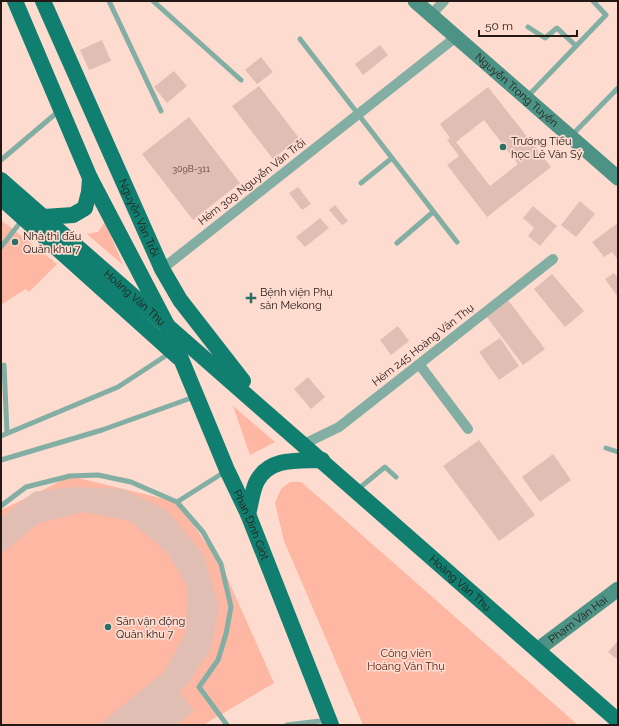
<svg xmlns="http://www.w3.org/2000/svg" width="619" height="726" font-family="Raleway,sans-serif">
	<rect width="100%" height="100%" fill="#fedbcf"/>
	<path fill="#fdb7a2" d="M1 220 57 264 29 292 25 289 1 305Z
		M105 222 123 265 87 234 98 232Z
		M233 406 275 442 250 455Z
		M70 476 177 502 221 564 274 683 203 725H1V510L26 498 34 492 41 491Z
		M290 482H301L330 507 578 725H363L284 541 275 503 281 489Z"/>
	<path fill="#e1beb3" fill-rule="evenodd" d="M102 40 111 61 89 70 80 50Z
		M380 45 388 55 363 75 355 64Z
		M261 57 273 72 257 84 245 70Z
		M174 71 187 86 167 103 154 87Z
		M259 86 299 138 273 159 232 106Z
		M488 87 551 167 487 217 447 165 459 156 447 140 450 138 440 124ZM484 120 518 164 490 186 456 142Z
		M189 117 240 183 193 220 142 154Z
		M298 187 311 204 302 210 289 193Z
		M580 201 595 214 576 237 561 225Z
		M335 205 348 221 342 225 329 210Z
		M533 206 557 226 540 246 528 236 534 228 523 218Z
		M320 218 329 228 305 247 296 237Z
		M618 223V260L612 252 604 257 592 242Z
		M614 273 618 278V297L605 279Z
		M552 274 584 311 565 327 534 289Z
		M508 300 545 349 523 365 486 316Z
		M398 326 409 341 391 355 380 340Z
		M500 338 519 366 499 380 479 352Z
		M308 377 325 397 311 409 294 389Z
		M479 440 535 515 499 541 443 466Z
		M553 454 571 480 540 502 522 477Z
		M73 487 122 489 167 510 204 555 219 606 211 649 189 682 180 692 194 711 177 725H99L164 672 186 633 188 588 167 552 130 521 84 512 39 523 1 554V518L34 492Z
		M618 641V660L608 652Z"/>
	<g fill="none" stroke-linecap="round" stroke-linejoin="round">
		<path stroke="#82aea4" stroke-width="5" d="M109 1 161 111
			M153 1 241 80
			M528 27 545 38 557 28 576 46
			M300 39 457 242
			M527 97 606 15 593 1
			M571 136 618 88
			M1 160 60 110
			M361 183 392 158
			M397 243 433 212
			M1 247 23 219
			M4 365 7 433
			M1 436 118 387 170 353
			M606 448 618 452
			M1 460 102 430 194 397
			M357 490 385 467 396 477
			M177 502 226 471
			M1 506 26 487 70 476 98 475 131 482 177 502 203 532 221 564 231 607 226 634 218 660 199 687 227 725
			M287 725 328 720"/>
		<path stroke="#82aea4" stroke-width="10" d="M431 15 444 1
			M162 269 456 37
			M419 364 468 429
			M304 444 339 427 553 259"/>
		<g stroke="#4c9386" stroke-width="15">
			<path id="s1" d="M415 1 618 178"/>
			<path id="s2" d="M537 650 618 589"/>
		</g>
		<g stroke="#117f70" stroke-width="16">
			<path id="s3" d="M15 1 90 178 167 325 227 470 248 514 331 725"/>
			<path id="s4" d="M43 1 162 269 180 300 243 381"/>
			<path id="s5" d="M1 180 618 721"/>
			<path d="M1 198 178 357"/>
			<path d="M44 217 73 215 85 208 89 192 90 178"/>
			<path d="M248 514C251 504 252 490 257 481 270 457 298 461 322 460"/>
		</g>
	</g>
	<g fill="#2b7064" stroke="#fedbcf" stroke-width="1.5">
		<circle cx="503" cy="147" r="4"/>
		<circle cx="15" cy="242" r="4"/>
		<path d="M249 292h4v4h4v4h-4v4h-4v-4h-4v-4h4z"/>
		<circle cx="108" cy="627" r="4"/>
	</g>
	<g text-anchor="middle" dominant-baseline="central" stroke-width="3.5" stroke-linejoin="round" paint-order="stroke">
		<g font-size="9" fill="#53423c">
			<text x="191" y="169">309B-311</text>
		</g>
		<g font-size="11" fill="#241814" stroke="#fedbcf">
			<text stroke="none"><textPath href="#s1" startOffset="135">Nguyễn Trọng Tuyển</textPath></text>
			<text transform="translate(252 182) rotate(-38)">Hẻm 309 Nguyễn Văn Trỗi</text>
			<text stroke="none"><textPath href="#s4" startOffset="237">Nguyễn Văn Trỗi</textPath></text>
			<text stroke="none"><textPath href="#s5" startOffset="178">Hoàng Văn Thụ</textPath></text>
			<text transform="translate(423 345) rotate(-38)">Hẻm 245 Hoàng Văn Thụ</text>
			<text stroke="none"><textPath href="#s3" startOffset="575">Phan Đình Giót</textPath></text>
			<text stroke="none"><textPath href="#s5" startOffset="611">Hoàng Văn Thụ</textPath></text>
			<text stroke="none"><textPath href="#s2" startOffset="51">Phạm Văn Hai</textPath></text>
		</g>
		<g font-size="11" fill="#241814" stroke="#fedbcf" text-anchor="start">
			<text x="511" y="141">Trường Tiểu<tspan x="511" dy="13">học Lê Văn Sỹ</tspan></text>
			<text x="23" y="236">Nhà thi đấu<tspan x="23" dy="13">Quân khu 7</tspan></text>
			<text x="260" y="292">Bệnh viện Phụ<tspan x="260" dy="13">sản Mekong</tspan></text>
			<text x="116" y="621">Sân vận động<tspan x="116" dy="13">Quân khu 7</tspan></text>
		</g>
		<g font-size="11" fill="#531e0d" stroke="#fedbcf">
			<text x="406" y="653">Công viên<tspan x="406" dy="13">Hoàng Văn Thụ</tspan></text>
		</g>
	</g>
	<rect width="619" height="726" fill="none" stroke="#241814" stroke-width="4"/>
	<path d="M479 30v6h98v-6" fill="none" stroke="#241814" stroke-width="2"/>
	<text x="485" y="30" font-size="12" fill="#241814" stroke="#fedbcf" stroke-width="3" paint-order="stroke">50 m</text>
</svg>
